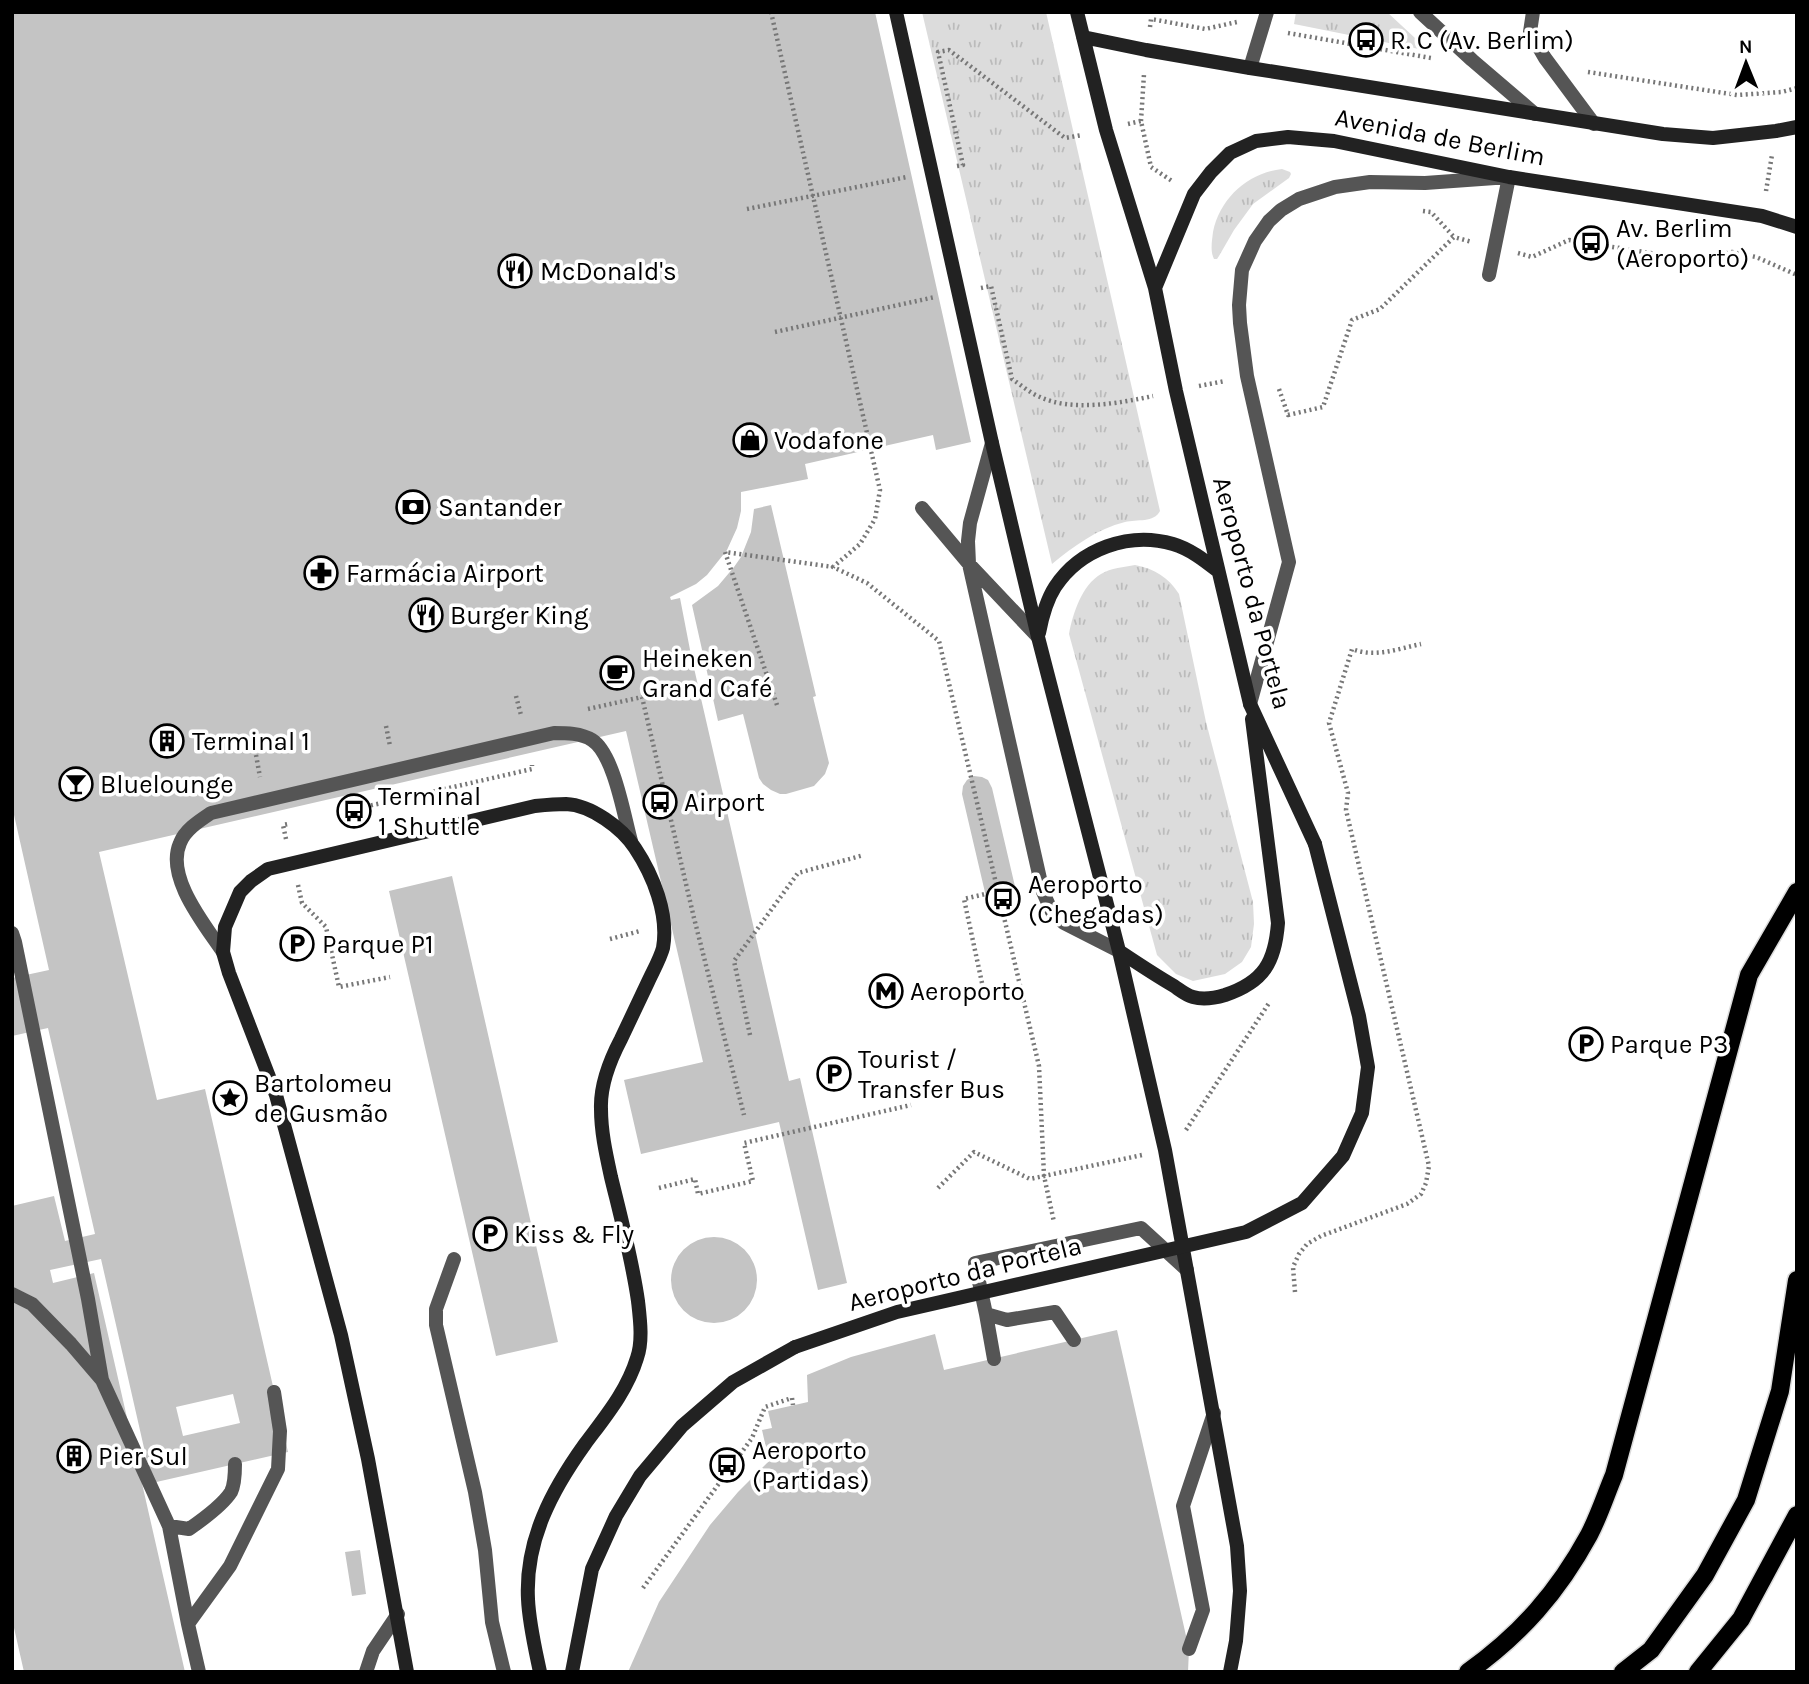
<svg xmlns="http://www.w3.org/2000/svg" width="1809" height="1684" font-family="Karla,sans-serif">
	<defs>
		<pattern id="grass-tufts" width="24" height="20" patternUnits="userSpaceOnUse" patternTransform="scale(1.75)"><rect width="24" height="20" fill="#dcdcdc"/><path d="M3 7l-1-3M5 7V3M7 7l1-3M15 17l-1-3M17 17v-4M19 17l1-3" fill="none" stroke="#bbb"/></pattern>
	</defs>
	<rect width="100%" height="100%" fill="#fff"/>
	<path fill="url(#grass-tufts)" d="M922 12H1046L1160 511C1154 523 1137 519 1125 522 1097 529 1074 546 1052 564Z
		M1296 12H1387L1429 51 1294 24Z
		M1282 169 1290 172 1291 174 1289 178 1253 204 1234 230 1219 256 1217 259H1214C1210 251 1212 241 1213 232 1220 198 1248 173 1282 169Z
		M1135 565C1155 569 1168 577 1179 594L1206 722 1253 902 1254 924 1251 947 1242 962 1225 974 1193 981 1176 974 1157 955 1069 634C1073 613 1082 585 1101 574 1111 568 1124 567 1135 565Z"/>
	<path fill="#c4c4c4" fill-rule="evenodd" d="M12 12H875L971 442 936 450 933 435 805 464 808 479 741 492V511L737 528 727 550 707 575 696 584 670 597 671 600 680 598 691 655 789 1081 800 1078 847 1283 818 1290 779 1122 641 1154 624 1080 703 1062 626 731 99 852 157 1100 205 1089 288 1452 152 1483 101 1259 50 1270 53 1283 94 1273 185 1672H24L12 1619V1206L54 1196 65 1241 95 1234 48 1028 12 1036V978L49 970 12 806ZM233 1394 240 1423 183 1436 176 1407Z
		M771 505 816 696 813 697 829 763 825 774 814 786 786 794H780L771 790 763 784 759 778 743 714 718 721 692 605 718 586 734 567 741 557 751 532 754 509Z
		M974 776 982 777 988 780 992 788 1017 895 1018 901 1016 907 1012 912 1006 915 997 914 990 909 987 901 962 794 963 786 967 780Z
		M452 876 558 1342 496 1356 389 891Z
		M671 1280a43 43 0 1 1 86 0a43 43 0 1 1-86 0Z
		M1117 1330 1189 1649 1188 1672H628L659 1602 710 1525 738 1492 769 1461 762 1430 772 1428 768 1411 808 1402 807 1375 851 1357 935 1334 944 1370Z
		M360 1550 366 1594 352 1596 345 1552Z"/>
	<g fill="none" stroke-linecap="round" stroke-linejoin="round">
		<defs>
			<path id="primary" d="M1468 1672C1521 1634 1558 1592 1589 1535 1599 1516 1606 1494 1614 1475L1749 975 1797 892
				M1623 1672 1651 1650 1705 1575 1746 1500 1780 1391 1797 1280
				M1698 1672 1741 1619 1797 1515"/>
		</defs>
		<use href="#primary" stroke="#dbdbdb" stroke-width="21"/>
		<path stroke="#777" stroke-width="4.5" stroke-dasharray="2 3.5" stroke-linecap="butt" d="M771 12 880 490 875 519 860 544 833 567 867 583 939 641 1039 1066 1044 1176 1054 1222
			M1150 27 1151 19 1205 29 1237 22
			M1288 33 1431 58
			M1588 72 1737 95 1782 92 1797 88
			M1141 121 1144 74
			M1128 124 1141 121 1151 167 1172 181
			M957 166 963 165 938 52 949 50 1065 138 1082 135
			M1766 191 1772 155
			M747 209 907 177
			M1423 211 1431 212 1454 237
			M1518 253 1532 257 1569 240 1694 260 1732 252 1756 257 1797 275
			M981 288 991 286 1012 379C1021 385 1030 393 1040 397 1072 412 1120 403 1153 396
			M775 332 935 297
			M1199 386 1225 381
			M1279 389 1288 415 1323 407 1352 320 1380 309 1454 237 1472 242
			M516 696 521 715
			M777 705 725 552 833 567
			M588 709 642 697 694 918 744 1115
			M386 726 390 746
			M256 755 260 777
			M401 799 532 769V765
			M344 811 401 799 400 795
			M286 839 283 825 288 824
			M298 885 302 903 326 927 339 987 390 977
			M610 939 640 931
			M982 983 964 899 998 891
			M750 1035 734 961 798 873 864 855
			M1186 1130 1269 1003
			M659 1188 695 1179 698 1194 753 1181 744 1143 911 1105
			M938 1188 974 1152 1030 1179 1142 1155
			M1295 1292 1293 1267 1299 1254 1307 1244 1321 1236 1407 1204 1421 1194 1426 1183 1429 1166 1346 810 1348 793 1329 723 1352 649C1375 658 1397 649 1421 644
			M643 1588 752 1438 765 1407 792 1398 793 1405"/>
		<path stroke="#555" stroke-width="14" d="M1420 12 1472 60 1535 114
			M1533 12 1530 32 1545 58 1594 124
			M1250 68 1267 12
			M992 443 970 523 968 541 969 564 1043 892 1052 912 1064 923 1119 951
			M922 508 969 564 1038 637
			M1250 704 1289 562 1247 376 1240 323 1239 305 1242 270 1255 241 1269 221 1281 210 1299 199 1335 187 1370 182 1425 183 1509 177 1489 275
			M12 933 15 942 88 1299 102 1380 169 1526 189 1529C202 1520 222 1506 231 1492 235 1484 235 1473 235 1464
			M223 952C205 925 165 877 180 843 185 830 199 821 211 813L554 733C566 733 581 733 592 740 614 754 624 816 631 841
			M454 1259 436 1309V1325L475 1492 485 1550 492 1622 504 1672
			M12 1294 32 1304 71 1344 101 1379
			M986 1314 994 1359
			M1074 1340 1055 1312 1007 1320 986 1314 975 1263 1141 1228 1187 1270
			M169 1526 188 1624
			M1189 1649 1203 1610 1183 1506 1214 1413
			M199 1672 188 1624 230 1566 278 1469 280 1431 274 1392
			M366 1672 373 1651 398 1614"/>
		<path stroke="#222" stroke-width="14" d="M896 12 992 443 1038 637 1119 951 1165 1150 1237 1546 1240 1591 1236 1641 1230 1672
			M1077 12 1106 130 1155 288 1176 391 1250 704 1315 844
			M1083 37 1146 50 1250 68 1663 134 1713 138 1776 131 1797 127
			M1155 288 1194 194 1211 172 1230 153 1256 141 1288 137 1334 141 1509 177 1762 216 1797 227
			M1039 633C1042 617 1046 601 1055 587 1080 549 1129 531 1173 544 1190 549 1204 560 1218 571
			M1119 951C1137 963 1155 975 1174 986 1180 990 1186 995 1193 997 1203 1000 1215 998 1225 995 1264 982 1275 962 1278 923L1252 719
			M407 1672 368 1459 341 1335 276 1095 229 973 223 952 225 927 240 892 251 881 268 869 535 806C545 805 556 804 566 804 591 805 622 828 635 848 653 875 669 914 663 948 660 959 653 971 648 982 639 1001 630 1020 621 1039 610 1060 600 1084 601 1109 601 1132 606 1154 611 1177 621 1218 632 1259 638 1301 640 1319 643 1341 637 1358 627 1391 605 1417 585 1444 552 1490 525 1540 528 1599 529 1623 535 1648 540 1672
			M572 1672 592 1569 616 1516 640 1476 682 1426 733 1382 795 1347"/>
		<use href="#primary" stroke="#000" stroke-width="18"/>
		<path stroke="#222" stroke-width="14" d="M795 1347 897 1312 1246 1232 1302 1203 1343 1156 1362 1113 1368 1067 1359 1016 1315 844"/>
	</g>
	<defs>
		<symbol id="bus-ring" viewBox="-11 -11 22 22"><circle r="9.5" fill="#fff" stroke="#000" stroke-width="1.5"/><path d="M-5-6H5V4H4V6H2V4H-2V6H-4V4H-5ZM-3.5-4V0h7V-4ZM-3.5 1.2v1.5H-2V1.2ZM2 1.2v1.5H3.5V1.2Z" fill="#000"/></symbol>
		<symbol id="restaurant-ring" viewBox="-11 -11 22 22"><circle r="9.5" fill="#fff" stroke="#000" stroke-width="1.5"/><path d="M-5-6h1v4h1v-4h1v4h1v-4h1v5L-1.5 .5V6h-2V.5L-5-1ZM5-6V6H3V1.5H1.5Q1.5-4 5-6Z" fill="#000"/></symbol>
		<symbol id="shop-ring" viewBox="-11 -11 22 22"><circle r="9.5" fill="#fff" stroke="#000" stroke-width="1.5"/><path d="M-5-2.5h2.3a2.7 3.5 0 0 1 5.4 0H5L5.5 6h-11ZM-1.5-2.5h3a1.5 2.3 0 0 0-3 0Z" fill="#000"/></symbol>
		<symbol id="bank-ring" viewBox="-11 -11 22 22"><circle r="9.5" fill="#fff" stroke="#000" stroke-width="1.5"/><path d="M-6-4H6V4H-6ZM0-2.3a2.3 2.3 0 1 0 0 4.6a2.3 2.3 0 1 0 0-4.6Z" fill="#000"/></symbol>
		<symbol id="pharmacy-ring" viewBox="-11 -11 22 22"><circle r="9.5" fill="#fff" stroke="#000" stroke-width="1.5"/><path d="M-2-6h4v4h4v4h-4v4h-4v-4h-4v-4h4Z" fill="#000"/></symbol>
		<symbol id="cafe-ring" viewBox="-11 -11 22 22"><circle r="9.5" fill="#fff" stroke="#000" stroke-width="1.5"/><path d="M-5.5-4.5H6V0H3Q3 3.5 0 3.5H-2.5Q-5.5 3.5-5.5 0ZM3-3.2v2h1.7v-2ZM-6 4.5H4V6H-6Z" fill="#000"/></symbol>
		<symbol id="building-ring" viewBox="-11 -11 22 22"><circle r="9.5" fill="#fff" stroke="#000" stroke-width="1.5"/><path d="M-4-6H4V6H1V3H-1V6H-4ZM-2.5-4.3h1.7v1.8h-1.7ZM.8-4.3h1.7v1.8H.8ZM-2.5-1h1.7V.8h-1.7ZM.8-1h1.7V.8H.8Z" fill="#000"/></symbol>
		<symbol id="bar-ring" viewBox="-11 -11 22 22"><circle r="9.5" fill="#fff" stroke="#000" stroke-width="1.5"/><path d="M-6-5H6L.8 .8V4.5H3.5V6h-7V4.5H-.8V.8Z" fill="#000"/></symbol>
		<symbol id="parking-ring" viewBox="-11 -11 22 22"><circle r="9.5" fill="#fff" stroke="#000" stroke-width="1.5"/><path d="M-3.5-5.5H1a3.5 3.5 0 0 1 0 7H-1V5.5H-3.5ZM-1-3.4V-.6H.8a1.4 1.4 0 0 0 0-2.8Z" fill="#000"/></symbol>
		<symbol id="metro-ring" viewBox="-11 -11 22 22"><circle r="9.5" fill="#fff" stroke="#000" stroke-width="1.5"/><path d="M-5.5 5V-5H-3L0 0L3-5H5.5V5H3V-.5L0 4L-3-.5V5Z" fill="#000"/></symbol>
		<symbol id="sight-ring" viewBox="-11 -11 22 22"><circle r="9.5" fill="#fff" stroke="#000" stroke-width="1.5"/><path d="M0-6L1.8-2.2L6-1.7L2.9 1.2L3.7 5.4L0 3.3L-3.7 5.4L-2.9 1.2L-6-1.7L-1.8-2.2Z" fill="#000"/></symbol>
	</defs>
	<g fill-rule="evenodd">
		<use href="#bus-ring" x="1347" y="21" width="38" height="38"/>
		<use href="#bus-ring" x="1572" y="224" width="38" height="38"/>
		<use href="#restaurant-ring" x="496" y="252" width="38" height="38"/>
		<use href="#shop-ring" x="731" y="421" width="38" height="38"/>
		<use href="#bank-ring" x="394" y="488" width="38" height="38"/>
		<use href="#pharmacy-ring" x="302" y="554" width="38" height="38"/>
		<use href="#restaurant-ring" x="407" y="596" width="38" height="38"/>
		<use href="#cafe-ring" x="598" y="654" width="38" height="38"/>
		<use href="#building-ring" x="148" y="722" width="38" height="38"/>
		<use href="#bar-ring" x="57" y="765" width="38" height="38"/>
		<use href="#bus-ring" x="641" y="783" width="38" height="38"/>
		<use href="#bus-ring" x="335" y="792" width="38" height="38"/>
		<use href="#bus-ring" x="984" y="880" width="38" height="38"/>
		<use href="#parking-ring" x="278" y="925" width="38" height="38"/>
		<use href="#metro-ring" x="867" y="972" width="38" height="38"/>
		<use href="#parking-ring" x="1567" y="1025" width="38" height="38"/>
		<use href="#parking-ring" x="815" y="1055" width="38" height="38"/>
		<use href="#sight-ring" x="211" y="1079" width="38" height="38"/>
		<use href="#parking-ring" x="471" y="1215" width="38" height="38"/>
		<use href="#building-ring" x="55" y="1437" width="38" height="38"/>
		<use href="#bus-ring" x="708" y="1446" width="38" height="38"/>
	</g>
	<g text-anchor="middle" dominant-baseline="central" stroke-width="7" stroke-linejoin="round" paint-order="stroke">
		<g font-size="26" fill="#000" stroke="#fff" text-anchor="start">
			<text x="1390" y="40">R. C (Av. Berlim)</text>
			<text x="1616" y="228">Av. Berlim<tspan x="1616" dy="30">(Aeroporto)</tspan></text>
			<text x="540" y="271">McDonald's</text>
			<text x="774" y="440">Vodafone</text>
			<text x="438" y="507">Santander</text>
			<text x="346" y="573">Farmácia Airport</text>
			<text x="450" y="615">Burger King</text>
			<text x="642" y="658">Heineken<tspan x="642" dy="30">Grand Café</tspan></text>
			<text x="192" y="741">Terminal 1</text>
			<text x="100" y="784">Bluelounge</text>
			<text x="378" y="796">Terminal<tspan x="378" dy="30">1 Shuttle</tspan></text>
			<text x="684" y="802">Airport</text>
			<text x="1028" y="884">Aeroporto<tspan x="1028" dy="30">(Chegadas)</tspan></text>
			<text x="322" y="944">Parque P1</text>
			<text x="910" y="991">Aeroporto</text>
			<text x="1610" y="1044">Parque P3</text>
			<text x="858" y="1059">Tourist /<tspan x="858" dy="30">Transfer Bus</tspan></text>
			<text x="254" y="1083">Bartolomeu<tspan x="254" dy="30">de Gusmão</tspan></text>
			<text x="514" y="1234">Kiss &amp; Fly</text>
			<text x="752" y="1450">Aeroporto<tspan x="752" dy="30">(Partidas)</tspan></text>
			<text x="98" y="1456">Pier Sul</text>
		</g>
		<g font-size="26" fill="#000" stroke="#fff">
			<text transform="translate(1440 137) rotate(11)">Avenida de Berlim</text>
			<text transform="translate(1252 593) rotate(75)">Aeroporto da Portela</text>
			<text transform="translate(965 1274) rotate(-14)">Aeroporto da Portela</text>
		</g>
	</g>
	<rect width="1809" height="1684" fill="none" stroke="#000000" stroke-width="28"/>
	<g transform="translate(1746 63) rotate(359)" stroke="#ffffff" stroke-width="5" paint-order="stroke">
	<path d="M0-5L12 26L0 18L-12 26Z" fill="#000000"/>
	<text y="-10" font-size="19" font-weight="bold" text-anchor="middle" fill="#000000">N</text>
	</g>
</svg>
